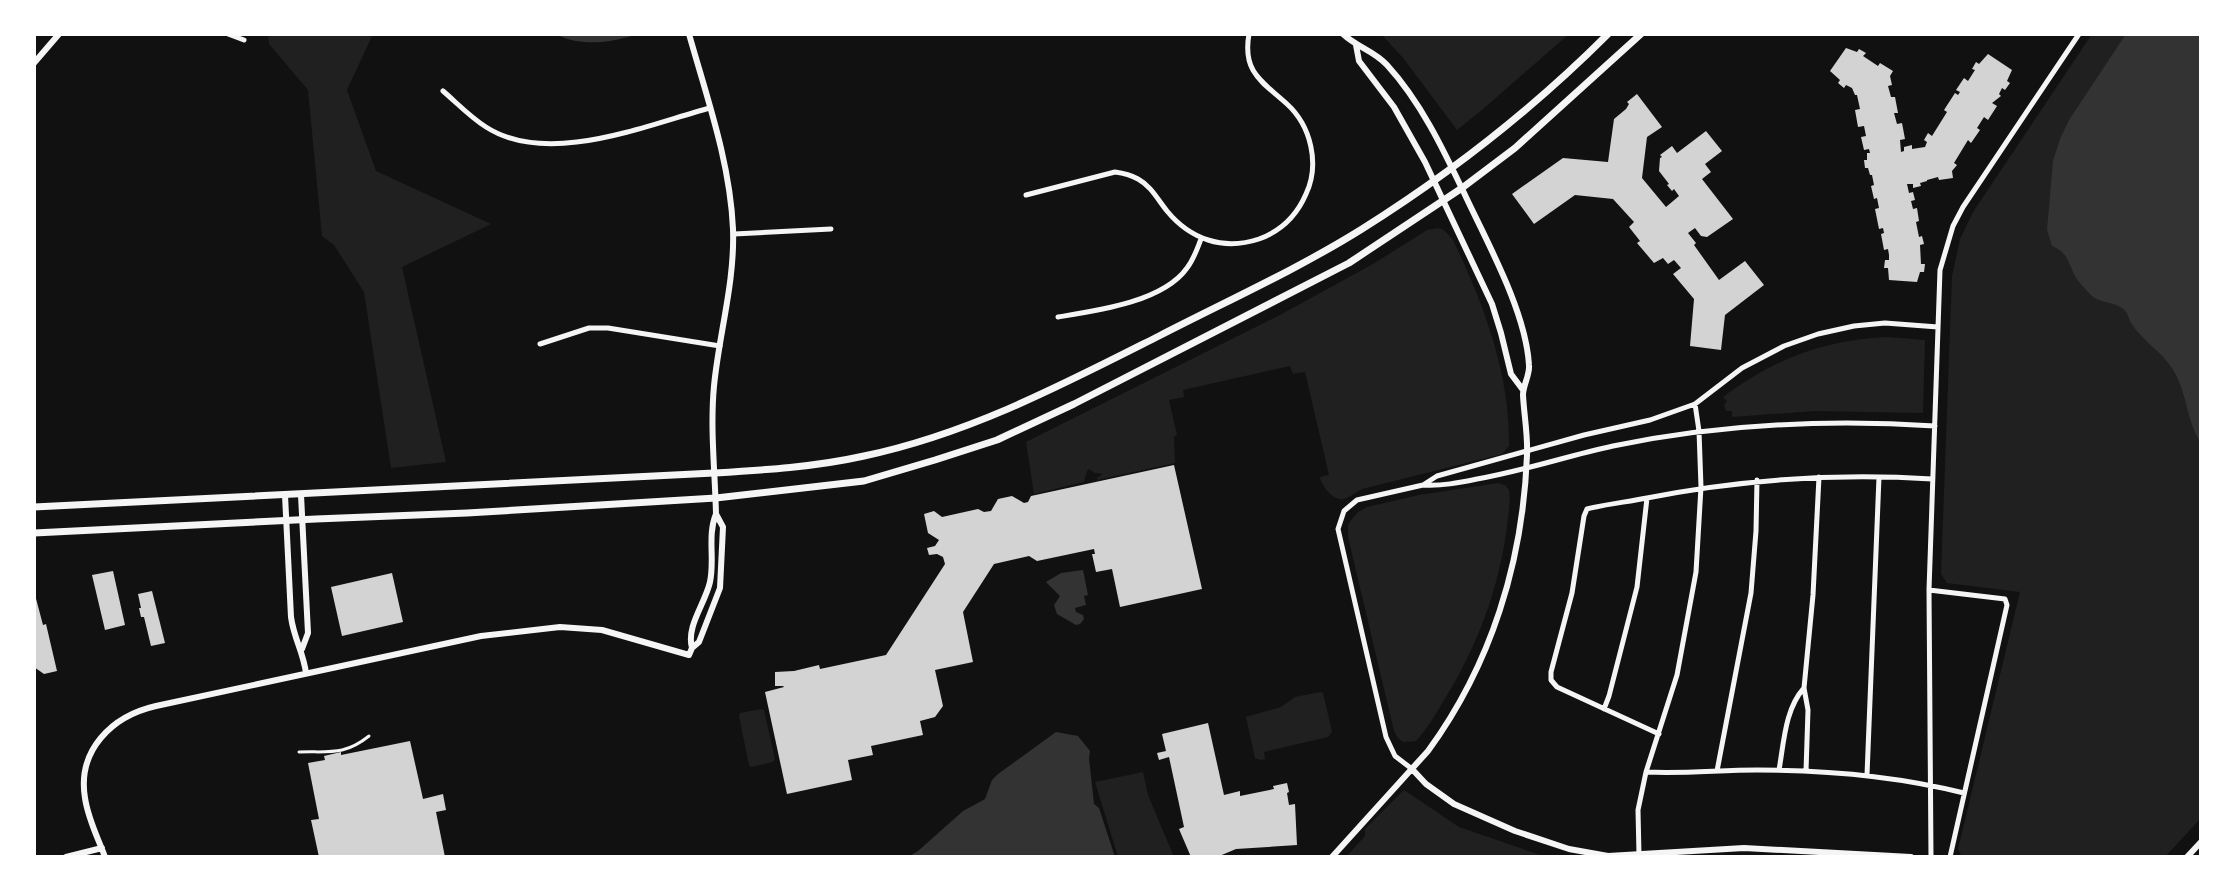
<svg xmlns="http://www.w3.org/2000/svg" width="2235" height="891" font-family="'Space Grotesk',sans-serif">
	<rect width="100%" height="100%" fill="#111"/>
	<path fill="#202020" d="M268 34H373L347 90 376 171 491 224 402 267 446 462 391 468 364 292 334 245 322 236 308 90 269 44Z
		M1381 34H1569L1483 109 1457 130 1404 59Z
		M2092 34H2201V818L2165 857H1968L1961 855 1958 849 2020 592 1947 583 1941 574 1952 276 1960 239 1973 212Z
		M1438 228 1444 230 1453 240C1484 305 1510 373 1509 446L1502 454 1362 489C1356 492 1349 498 1343 499 1333 501 1321 485 1320 477L1329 475 1305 372 1293 374 1290 366 1183 390 1184 397 1169 400 1177 435 1174 437 1175 463 1097 480V478L1103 474 1095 473 1089 469 1087 471 1084 482 1034 494 1026 442 1278 316 1373 264 1427 230Z
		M1887 337 1925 340 1923 413 1815 411 1732 417V411H1726L1724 405 1727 401 1723 397C1774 359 1823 340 1887 337Z
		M1498 483 1505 485 1509 490C1511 502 1508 515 1507 527 1499 588 1477 648 1444 700 1436 714 1427 729 1416 741L1403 742 1398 738 1394 731 1348 537V525L1351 520 1358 512 1367 507 1419 495Z
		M1320 692 1323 693 1332 732 1328 737 1264 752 1265 759 1261 760 1255 758 1246 717 1281 707 1295 697Z
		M761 709 764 710 775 759 773 762 751 767 749 765 739 716 740 713Z
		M1143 772 1148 795 1174 857H1118L1095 782Z
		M1404 790 1459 827 1546 857H1346L1365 836V829Z"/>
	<path fill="#333" d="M555 34H638C611 43 581 47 555 34Z
		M2126 34H2201V443C2185 419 2188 389 2169 364 2158 349 2141 339 2131 323 2128 317 2128 312 2122 308 2111 301 2097 303 2089 293 2084 287 2077 281 2074 274 2068 261 2067 252 2052 246L2047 230 2053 161 2060 139 2069 120Z
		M1083 570 1088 595 1084 596 1086 605 1075 608 1076 612 1083 615 1084 619 1080 624 1076 625 1057 614 1054 605 1060 596 1046 582 1061 573Z
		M1056 732 1078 736 1090 751 1089 758 1094 804 1099 808 1115 857H908L918 851 963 811 985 799 992 780 998 774Z"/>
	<path fill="#d3d3d3" d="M1846 48 1857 52 1859 49 1866 53 1863 56 1878 66 1880 63 1893 71 1890 76 1892 85 1888 86 1891 97H1895L1898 113H1894L1897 124 1902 123 1905 139 1900 140 1901 152 1904 151V147L1912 145V149L1925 147 1927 142 1924 140 1928 133 1932 136 1947 112 1944 110 1955 93 1958 95 1960 92 1956 90 1964 78 1968 81 1975 70 1972 69 1976 62 1979 64 1988 54 2012 70 2007 81 2010 83 2005 90 2002 88 1999 94 2001 96 1992 103 1997 106 1988 120 1984 117 1977 128 1980 130 1971 143 1968 140 1954 163 1957 165 1952 171 1953 178 1939 180 1938 177 1927 180V181L1920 183 1921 186 1913 188V184H1907L1909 193 1913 192 1915 200 1911 201 1913 209 1917 208 1919 221 1916 222 1919 237 1922 236 1924 244 1920 245 1921 264H1925L1924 272H1920L1917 282 1889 280 1888 268H1884L1885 260H1889V255L1888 249 1884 250 1881 234 1884 233 1883 228 1879 229 1875 209 1879 208 1877 198 1874 199 1871 186 1874 185 1872 175H1870L1868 168H1865L1864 160H1867V153H1870L1869 149 1864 150 1861 137 1866 136 1864 126 1858 127 1855 110 1860 109 1857 95H1855L1852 88 1846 85 1844 88 1838 83 1840 80 1830 71Z
		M1637 94 1662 127 1647 137 1642 178 1666 207 1679 196 1674 189 1672 191 1667 185 1669 184 1659 171 1660 158 1662 157 1660 155 1672 146 1677 153 1706 131 1722 151 1705 164 1711 172 1702 179 1733 219 1707 237 1701 236 1695 228 1688 233 1696 243 1694 245 1719 280 1745 261 1764 285 1725 315 1721 350 1690 346 1694 299 1673 274 1681 268 1674 260 1668 264 1663 258 1654 263 1637 243 1640 241 1629 227 1634 222 1613 199 1575 195 1534 224 1512 194 1563 158 1608 162 1614 119 1626 109 1629 104 1627 102Z
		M1174 465 1202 589 1120 607 1112 569 1096 572 1092 554H1095L1094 549 1037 561 1029 556 994 564 963 612 973 662 935 670 943 706 935 717 920 721 923 735 871 746 873 755 848 760 852 780 787 794 765 692 784 687 783 686H775V672L794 671 819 665 820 669 886 655 945 564 943 557 937 554 929 555 927 548 935 546 939 540 928 533 924 514 934 511 942 517 978 509 984 512 991 511 998 499 1012 496 1024 503 1028 502 1031 496Z
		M113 571 125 625 105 630 92 575Z
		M392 573 403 622 342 636 331 587Z
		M34 591 43 625 46 624 57 671 44 674 34 667Z
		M152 591 165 643 151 646 144 617H141L139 608H141L138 594Z
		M1208 723 1224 795 1240 791V796L1274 789 1273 786 1287 783 1289 792 1287 793 1289 805 1295 804 1297 845 1236 849 1217 857H1191L1179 829 1184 827 1169 757 1159 760 1157 753 1166 751 1162 734Z
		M410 741 423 799 443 794 446 810 436 812 445 857H319L311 820 319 819 308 763 325 760 324 756 341 752V755Z"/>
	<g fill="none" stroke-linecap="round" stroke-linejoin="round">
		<path stroke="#f5f5f5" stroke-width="3" d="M299 752C329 751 344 756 369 736"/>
		<path stroke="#f5f5f5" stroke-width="5" d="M228 34 244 40
			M443 91C457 103 470 117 486 127 548 167 646 125 710 108
			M1026 195 1115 172C1123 173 1131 175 1138 179 1151 186 1158 200 1167 211 1190 239 1223 251 1259 239 1281 231 1297 215 1306 194 1320 164 1311 126 1287 104 1263 82 1242 73 1249 34
			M734 234 831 229
			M1058 317C1096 311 1163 302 1187 268 1194 259 1197 249 1201 239
			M540 344 589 328H608L720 346
			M1935 426C1826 419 1720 424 1613 446 1567 456 1523 471 1477 479 1458 483 1442 486 1423 485L1437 476 1584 435 1650 420 1695 404 1742 368 1784 346 1818 334 1854 326 1885 323 1938 327
			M1929 590 2005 599 2007 605 1950 857
			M1804 688 1813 595 1819 477
			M1604 709 1609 696 1637 587 1647 498
			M1659 734 1557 687 1551 680V672L1572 593 1584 516 1587 509C1606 504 1627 502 1647 498 1743 479 1835 473 1932 479
			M1412 769 1395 756 1386 737 1338 529 1344 511 1357 500 1423 485
			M1779 770C1784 742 1785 709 1804 688L1808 710 1806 771
			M1717 771 1751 593 1756 531 1757 480
			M1646 772C1683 774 1720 770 1757 770 1826 770 1896 776 1964 793
			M1867 775 1879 477
			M1639 855 1638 810 1646 772 1677 675 1696 572 1701 487 1699 431 1695 404
			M1931 857 1929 590 1940 270 1953 226 1963 207 2079 34"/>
		<path stroke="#f5f5f5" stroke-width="6" d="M689 34C707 98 730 162 733 229 735 282 719 334 714 386 710 429 715 471 716 514 707 536 715 559 710 582 705 604 686 626 692 648
			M1356 45 1359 61 1394 107 1425 162 1492 304 1501 333 1511 374 1523 390
			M34 63 59 34
			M285 495 291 617C294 639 303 651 306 673
			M301 495 308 633 302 649
			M1412 769 1426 784 1454 804 1515 831 1569 849 1608 856 1744 848 1911 857
			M66 857 102 848
			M105 857C98 838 88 819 85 798 77 750 112 716 156 706L481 636 560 627 602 630 689 655 692 648 699 642 720 588 723 527 716 514
			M1332 857 1428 751C1491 665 1523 562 1527 455 1528 435 1524 415 1523 395 1523 385 1530 375 1529 365 1526 312 1488 244 1465 195 1444 151 1421 102 1387 65 1373 50 1358 48 1343 34
			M2187 857 2201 842"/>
		<path stroke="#f5f5f5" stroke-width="7" d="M34 507 714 473C764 470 815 467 864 456 969 434 1064 384 1159 336 1227 301 1298 269 1362 229 1451 173 1534 108 1608 34
			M34 533 316 519 467 513 716 498 864 481 935 460 997 440 1074 404 1349 263 1462 188 1515 148 1641 34"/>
	</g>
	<rect width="2235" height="891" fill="none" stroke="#ffffff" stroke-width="72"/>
</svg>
